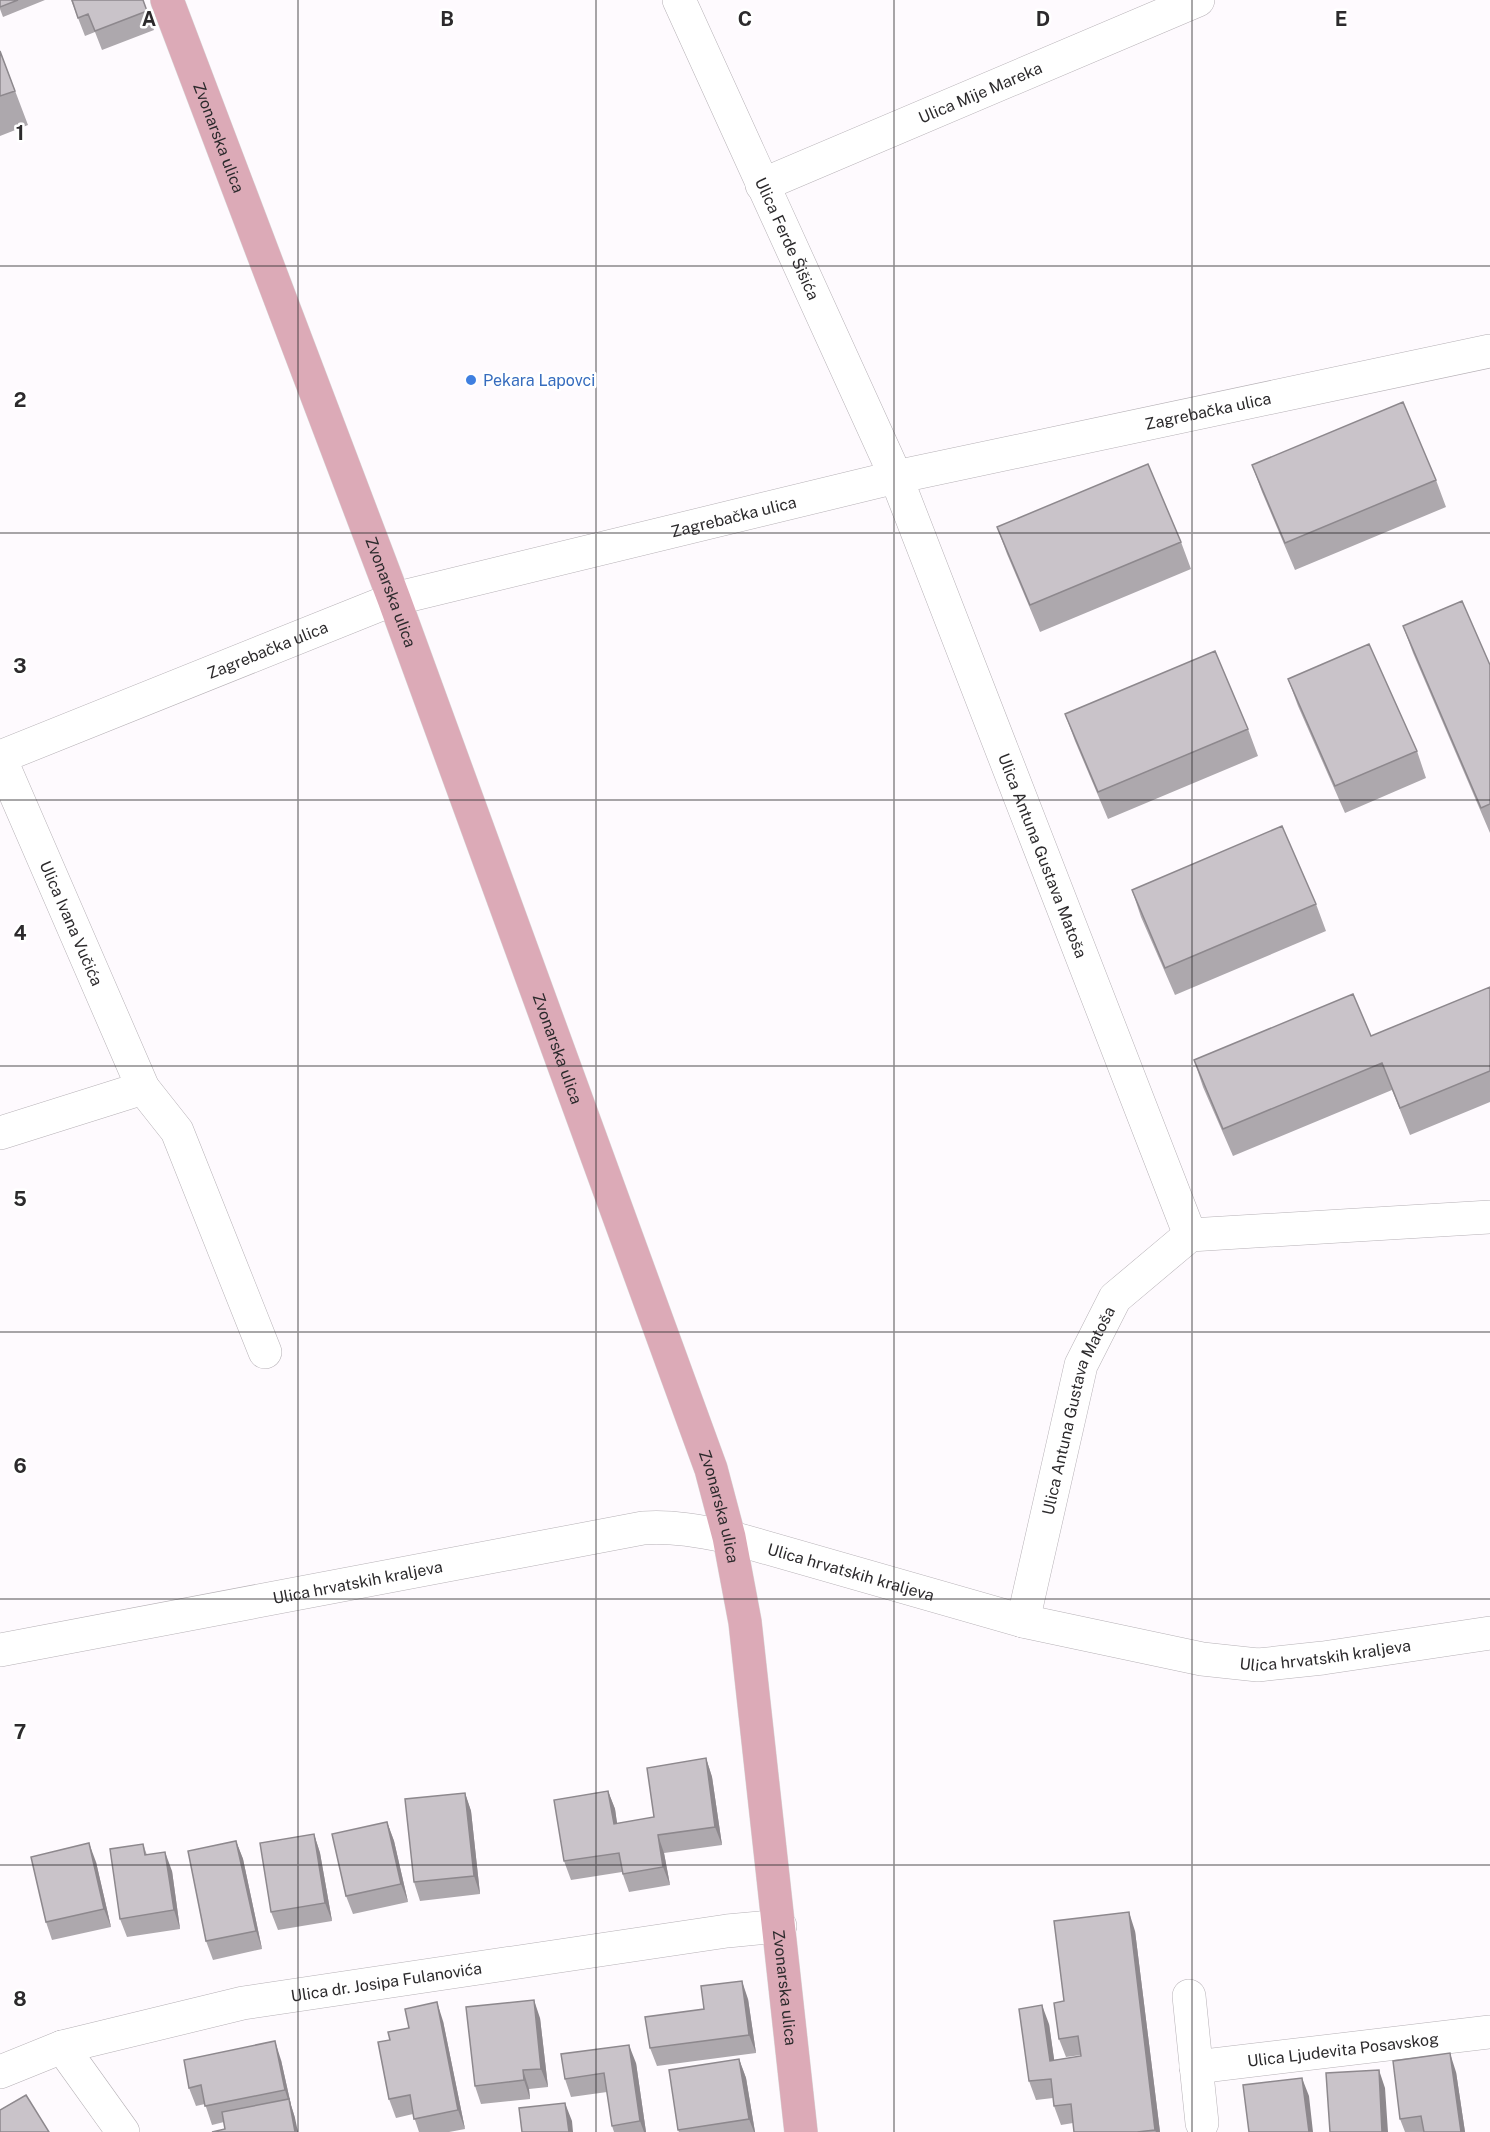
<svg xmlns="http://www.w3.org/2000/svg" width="1490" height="2132" font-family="'Public Sans',sans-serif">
	<rect width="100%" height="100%" fill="#fefafe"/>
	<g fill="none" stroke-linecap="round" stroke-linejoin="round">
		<defs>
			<g id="minor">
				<path id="s1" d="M679 0 896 477 1190 1235"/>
				<path id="s2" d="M762 185 1198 0"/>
				<path id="s3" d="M0 757 394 599 896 477 1490 351"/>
				<path id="s4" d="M0 758 143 1088 177 1131 265 1352"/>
				<path d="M0 1133 143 1088"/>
				<path id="s5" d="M1023 1621 1081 1365 1115 1298 1190 1235 1490 1217"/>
				<path id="s6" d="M0 1650 643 1528C673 1526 700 1531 729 1537L1023 1621 1202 1659 1258 1665 1323 1658 1490 1633"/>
				<path d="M1189 1996 1202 2123"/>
				<path d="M62 2047 123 2132"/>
				<path id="s7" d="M1196 2067 1490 2032"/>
				<path id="s8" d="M0 2072 62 2047 243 2003 727 1931 780 1926"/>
			</g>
			<g id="major">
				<path id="s9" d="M167 0 394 599 711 1469 729 1537 745 1622 801 2132"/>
			</g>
		</defs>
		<use href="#minor" stroke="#b6b1b6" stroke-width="34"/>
		<use href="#major" stroke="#d9d9d9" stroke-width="34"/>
		<use href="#minor" stroke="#fff" stroke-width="33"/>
		<use href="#major" stroke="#dcaab7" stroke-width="33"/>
	</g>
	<path fill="#ada8ad" d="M0 0H45L3 17 0 9Z
		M71 0H143L154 30 102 50 95 32 85 36Z
		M0 51 28 125 0 136Z
		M1252 465 1436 480 1446 507 1295 570 1262 492Z
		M997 527 1181 542 1191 569 1040 632 1007 554Z
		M1403 626 1490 665V833L1413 653Z
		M1288 679 1417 751 1426 778 1345 813 1298 706Z
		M1065 714 1248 729 1258 756 1108 819 1075 741Z
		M1132 890 1316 904 1326 931 1175 995 1141 917Z
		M1490 987V1102L1410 1135 1392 1090 1233 1156 1203 1087 1194 1060 1371 1036Z
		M706 1758 712 1777 722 1845 664 1853 670 1885 629 1892 622 1872 571 1880 564 1861 608 1791 615 1809 617 1824 654 1817Z
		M465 1793 471 1811 480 1894 420 1901 414 1882Z
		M387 1822 394 1841 408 1902 353 1914 346 1896Z
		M314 1834 320 1853 332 1921 278 1930 271 1912Z
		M236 1841 243 1859 262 1949 213 1960 206 1941Z
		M143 1844 147 1855 172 1871 180 1929 127 1937 120 1919Z
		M96 1862 111 1927 52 1940 46 1922Z
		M1135 1931 1160 2132H1074L1073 2123 1061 2125 1054 2106 1053 2098 1036 2100 1029 2081 1049 2024 1054 2060 1081 2056V2055L1066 2057 1059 2039 1064 2001Z
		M748 1999 756 2053 657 2066 650 2048 704 2009Z
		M540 2018 548 2087 529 2089 530 2099 481 2104 475 2086Z
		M443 2021 465 2129 449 2132H419L413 2114 396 2118 389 2099 390 2040 409 2028Z
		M739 2059 746 2078 755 2132H679L678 2130Z
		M281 2060 291 2105 295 2118 225 2129 224 2122 212 2125 205 2104 196 2106 189 2088Z
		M636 2063 646 2132H614L612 2126 607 2092 571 2097 565 2079Z
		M1456 2072 1465 2132H1405L1400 2119Z"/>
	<path fill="#8d888d" d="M706 1758 712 1777 722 1845 715 1827Z
		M608 1791 615 1809 620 1843 614 1824Z
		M465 1793 471 1811 480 1894 474 1876Z
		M387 1822 394 1841 408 1902 401 1884Z
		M314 1834 320 1853 332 1921 325 1903Z
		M658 1835 664 1853 670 1885 663 1867Z
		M236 1841 243 1859 262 1949 256 1931Z
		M89 1843 96 1862 111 1927 104 1909Z
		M165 1852 172 1871 180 1929 174 1910Z
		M1129 1912 1135 1931 1160 2132H1156L1155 2130Z
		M742 1981 748 1999 756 2053 749 2035Z
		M534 2000 540 2018 548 2087 541 2069Z
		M437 2002 443 2021 465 2129 458 2110Z
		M1042 2005 1049 2024 1057 2079 1050 2061Z
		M275 2041 281 2060 291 2105 295 2118 298 2132H295L289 2103 285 2090Z
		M629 2045 636 2063 646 2132H644L640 2121Z
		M1450 2053 1456 2072 1465 2132H1461Z
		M739 2059 746 2078 755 2132H754L749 2119Z
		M523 2070 529 2089 530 2099 524 2080Z
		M1379 2070 1385 2088 1388 2132H1382Z
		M1302 2078 1309 2096 1313 2132H1309Z
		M565 2103 572 2121 573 2132H569Z"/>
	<path fill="#c9c3c9" stroke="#8d888d" stroke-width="1.5" d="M0 0H18L0 7Z
		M72 0H143L147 11 95 31 88 14 78 18Z
		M0 51 15 91 0 96Z
		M1403 402 1436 480 1285 543 1252 465Z
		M1148 464 1181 542 1030 605 997 527Z
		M1462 601 1490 665V804L1481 808 1403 626Z
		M1369 644 1417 751 1335 786 1288 679Z
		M1215 651 1248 729 1098 792 1065 714Z
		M1282 826 1316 904 1165 968 1132 890Z
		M1490 987V1071L1400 1108 1382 1063 1223 1129 1194 1060 1353 994 1371 1036Z
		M706 1758 715 1827 658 1835 663 1867 623 1874 619 1853 564 1861 554 1800 608 1791 614 1824 654 1817 647 1768Z
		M465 1793 474 1876 414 1882 405 1799Z
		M387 1822 401 1884 346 1896 332 1834Z
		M314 1834 325 1903 271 1912 260 1843Z
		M236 1841 256 1931 206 1941 188 1851Z
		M89 1843 104 1909 46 1922 31 1857Z
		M143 1844 145 1855 165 1852 174 1910 120 1919 110 1849Z
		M1129 1912 1155 2130 1137 2132H1074L1071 2104 1054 2106 1051 2079 1029 2081 1019 2009 1042 2005 1050 2061 1081 2056 1078 2036 1059 2039 1054 2003 1064 2001 1054 1921Z
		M742 1981 749 2035 650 2048 645 2017 704 2009 701 1986Z
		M534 2000 541 2069 523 2070 524 2080 475 2086 466 2007Z
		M437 2002 458 2110 414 2119 410 2095 389 2099 378 2042 390 2040 388 2032 409 2028 405 2009Z
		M275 2041 285 2090 205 2106 201 2085 189 2088 184 2060Z
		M629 2045 640 2121 612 2126 604 2073 565 2079 561 2054Z
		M1450 2053 1461 2132H1424L1421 2116 1400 2119 1393 2061Z
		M739 2059 749 2119 678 2130 669 2070Z
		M1379 2070 1382 2132H1330L1326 2073Z
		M1302 2078 1309 2132H1249L1243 2085Z
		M26 2095 49 2132H0V2110Z
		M289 2099 295 2132H212L225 2129 222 2112Z
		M565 2103 569 2132H522L519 2108Z"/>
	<path fill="none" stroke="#2c2a2c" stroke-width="1.5" stroke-opacity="0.55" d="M298 0V2132M596 0V2132M894 0V2132M1192 0V2132M0 266H1490M0 533H1490M0 800H1490M0 1066H1490M0 1332H1490M0 1599H1490M0 1865H1490"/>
	<circle fill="#3f7fe0" stroke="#fff" stroke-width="2" cx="471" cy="380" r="6"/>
	<g text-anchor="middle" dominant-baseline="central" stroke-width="5" stroke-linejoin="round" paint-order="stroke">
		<g font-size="16" fill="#2c2a2c" stroke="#fff">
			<text stroke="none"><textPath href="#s2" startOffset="237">Ulica Mije Mareka</textPath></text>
			<text stroke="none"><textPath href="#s9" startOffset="147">Zvonarska ulica</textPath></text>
			<text stroke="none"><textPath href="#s1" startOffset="262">Ulica Ferde Šišića</textPath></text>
			<text stroke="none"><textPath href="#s3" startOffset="1260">Zagrebačka ulica</textPath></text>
			<text stroke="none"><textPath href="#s3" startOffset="774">Zagrebačka ulica</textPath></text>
			<text stroke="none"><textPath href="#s9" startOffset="633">Zvonarska ulica</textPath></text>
			<text stroke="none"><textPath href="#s3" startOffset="288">Zagrebačka ulica</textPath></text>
			<text stroke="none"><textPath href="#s1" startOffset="930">Ulica Antuna Gustava Matoša</textPath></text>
			<text stroke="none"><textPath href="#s4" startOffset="180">Ulica Ivana Vučića</textPath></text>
			<text stroke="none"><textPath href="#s9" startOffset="1119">Zvonarska ulica</textPath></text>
			<text stroke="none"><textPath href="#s5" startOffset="218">Ulica Antuna Gustava Matoša</textPath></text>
			<text stroke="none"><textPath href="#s9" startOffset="1605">Zvonarska ulica</textPath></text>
			<text stroke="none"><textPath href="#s6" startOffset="868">Ulica hrvatskih kraljeva</textPath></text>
			<text stroke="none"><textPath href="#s6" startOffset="364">Ulica hrvatskih kraljeva</textPath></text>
			<text stroke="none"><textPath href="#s6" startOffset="1354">Ulica hrvatskih kraljeva</textPath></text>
			<text stroke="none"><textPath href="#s8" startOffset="398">Ulica dr. Josipa Fulanovića</textPath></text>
			<text stroke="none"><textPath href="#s9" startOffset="2091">Zvonarska ulica</textPath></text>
			<text stroke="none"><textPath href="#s7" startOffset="148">Ulica Ljudevita Posavskog</textPath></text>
		</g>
		<g font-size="16" fill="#366cbe" stroke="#fff" text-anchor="start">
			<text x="483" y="380">Pekara Lapovci</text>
		</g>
	</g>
	<g font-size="20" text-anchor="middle" font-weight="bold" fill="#2c2a2c" stroke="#fff" stroke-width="5" stroke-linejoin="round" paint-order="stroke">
		<text x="149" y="26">A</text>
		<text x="447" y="26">B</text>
		<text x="745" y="26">C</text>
		<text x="1043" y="26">D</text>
		<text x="1341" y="26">E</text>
		<text x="20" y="140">1</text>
		<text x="20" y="407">2</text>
		<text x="20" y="673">3</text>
		<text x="20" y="940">4</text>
		<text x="20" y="1206">5</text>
		<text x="20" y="1473">6</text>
		<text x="20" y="1739">7</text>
		<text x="20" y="2006">8</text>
	</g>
</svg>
